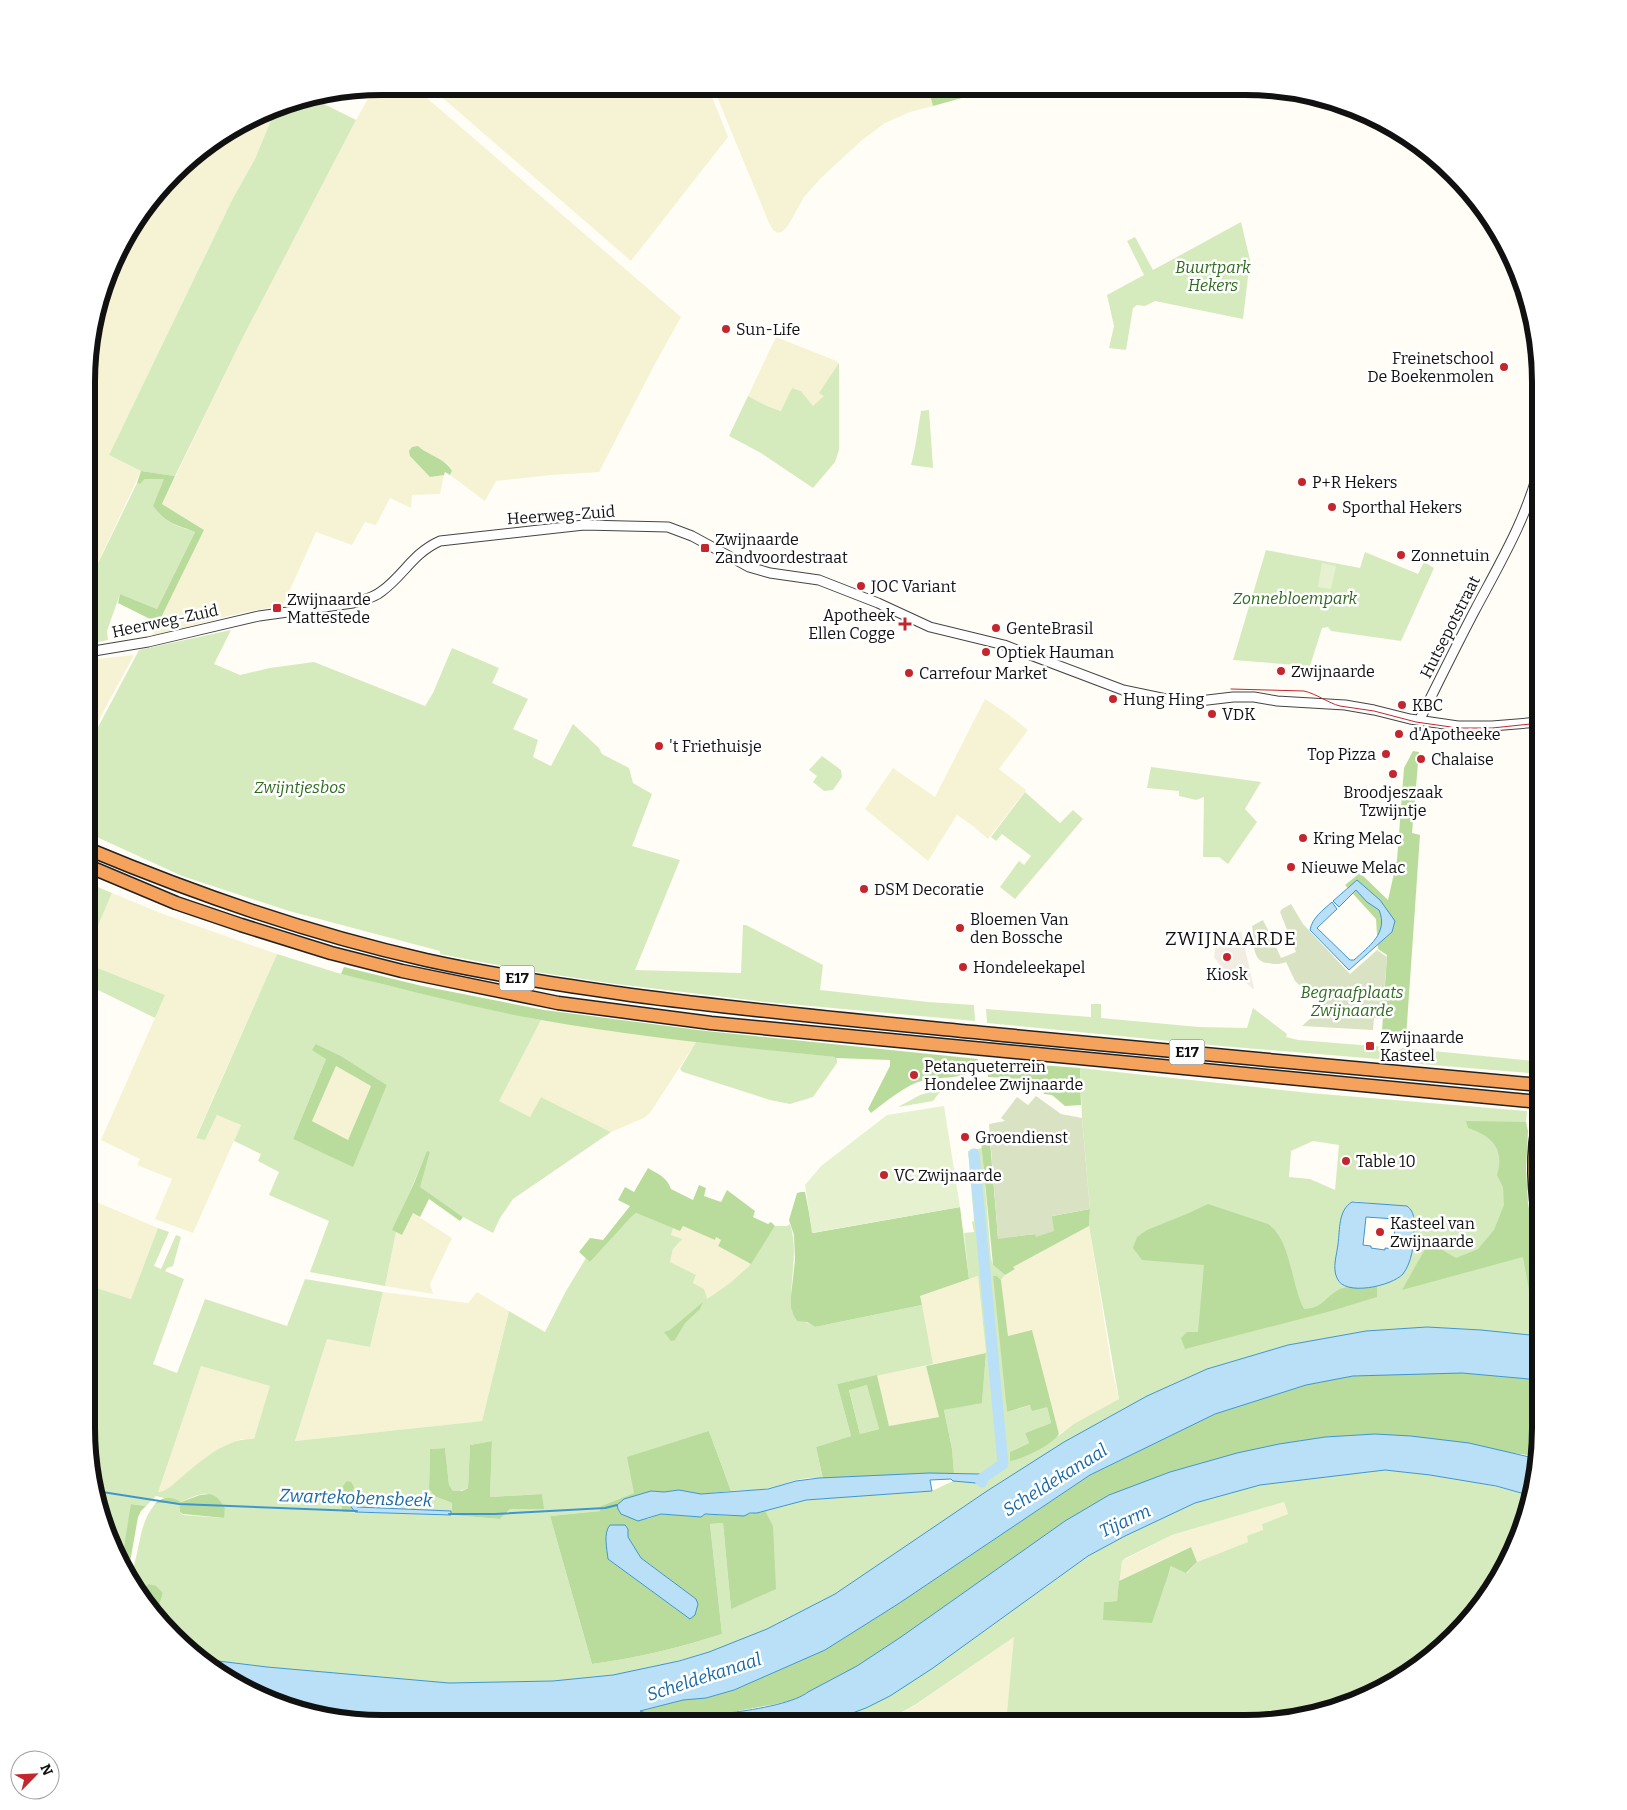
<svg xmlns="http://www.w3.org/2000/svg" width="1627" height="1810" font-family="Bitter,serif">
	<rect width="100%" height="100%" fill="#fffdf5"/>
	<path fill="#f6f3d4" d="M382 86H413L681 317 656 362 599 472 551 475 496 481 485 501 450 475 452 471 448 464 428 454 418 446 430 477 444 475 440 494 412 495 411 508 390 498 376 525 365 522 352 545 316 532 283 605 232 615 152 636 204 530 162 504 243 337 356 120 374 88Z
		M442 86 708 87 728 137 631 261 437 93Z
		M713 87 928 88 933 106 910 112 885 123 861 141 822 177 804 197 789 224 783 231 778 233 773 230 769 223Z
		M276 108 255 159 233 198 109 455 141 471 88 584 89 343 126 235 187 160Z
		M776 337 834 360 839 363 820 393 825 396 813 407 801 391 792 388 782 411 767 406 748 396Z
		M134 655 88 740V660Z
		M985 699 1005 712 1028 730 999 769 1026 790 988 839 973 826 957 815 928 861 865 809 893 768 935 797Z
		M112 893 163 914 277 954 196 1137 205 1140 217 1115 241 1125 193 1233 155 1219 172 1179 137 1165 140 1159 101 1140 165 995 88 964V949Z
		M541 1020 696 1042 650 1113 644 1118 611 1132 541 1097 530 1117 498 1101Z
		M336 1066 371 1086 348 1140 312 1121Z
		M87 1198 158 1228 131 1299 87 1285Z
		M413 1213 452 1238 430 1284 433 1294 385 1286 396 1232 402 1235Z
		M683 1226 715 1239 716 1237 721 1240 718 1246 751 1264 730 1283 707 1299 693 1283 696 1276 670 1262 673 1249 671 1235 673 1228 680 1231Z
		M1089 1226 1112 1369 1119 1399 1059 1434 1032 1330 1008 1336 1001 1280 1005 1275 1015 1269 1013 1267Z
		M978 1276 986 1353 933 1364 920 1296Z
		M383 1292 468 1303 477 1292 509 1311 482 1421 295 1441 327 1338 370 1347Z
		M201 1366 271 1386 254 1439H241L197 1465 170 1487 163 1491 157 1492Z
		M926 1366 940 1417 889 1426 877 1375Z
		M1284 1502 1288 1514 1262 1524 1263 1530 1249 1542 1197 1562 1190 1547 1119 1581 1122 1561 1172 1535Z
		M1015 1636 1006 1723H881L916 1705Z"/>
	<path fill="#d5ebbd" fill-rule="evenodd" d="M312 98 356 120 243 337 175 476 141 471 109 455 233 198 255 159 276 108 287 102Z
		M1241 222 1250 260 1243 319 1155 301 1145 306 1137 305 1133 308 1126 350 1109 348 1114 326 1107 295 1144 275 1127 241 1135 237 1153 270Z
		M839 363V450L835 462 813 488 761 453 729 436 748 396 767 406 781 411 792 388 801 391 813 406 824 396 819 393Z
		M929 410 933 468 911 465C916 446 918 429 921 411Z
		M145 479H165L153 506C166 524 176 525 195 532L157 609 120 594 107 631 108 640 88 644V584L137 483 140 484Z
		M1266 550 1360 568 1365 552 1418 574 1424 562 1434 568 1401 641 1331 631 1328 627 1322 628 1310 666 1233 660Z
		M231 630 214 664 240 675 270 668 314 662 425 706 433 693 452 648 499 668 492 683 528 699 513 729 538 740 533 757 551 766 573 724 599 748 602 754 629 768 633 783 652 794 632 846 680 860 635 970 741 973 743 925H746L823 965 820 990 928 1002 974 1005 975 1021 767 1002 616 984 523 970 440 954V951L289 911 182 876 88 833V746L139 650Z
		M822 756 841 770 842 777 833 790 824 791 813 782 817 776 809 770Z
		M1151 767 1261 782 1245 809 1257 822 1228 864 1219 857H1203L1204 797 1196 800 1179 796V791L1147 788Z
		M1025 792 1060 823 1073 810 1083 819 1015 899 1000 887 1019 861 1024 865 1031 856 1002 834 996 841 991 837Z
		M88 883 112 893 88 949Z
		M277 954 341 974 444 999 541 1020 499 1101 530 1117 541 1097 611 1132 513 1199 500 1218 493 1233 463 1217 419 1187 430 1152H427L393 1230 396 1232 385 1286 310 1272 329 1221 269 1195 279 1172 258 1161 261 1154 234 1141 241 1125 217 1115 205 1140 196 1138ZM316 1044 341 1056 387 1085 353 1166 293 1139 326 1059Z
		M88 964 165 995 155 1018 88 985Z
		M1091 1004H1101V1018L1199 1027 1247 1028 1253 1008 1287 1034 1286 1037 1298 1040 1386 1047 1390 1050V1060L1221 1046 987 1023 986 1009 1091 1017Z
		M696 1042 836 1057 837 1063 813 1097 790 1104 770 1100 683 1072 680 1069Z
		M1403 1048 1534 1061 1540 1065V1074L1396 1062 1397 1051Z
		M1080 1068 1310 1093 1527 1111 1522 1160 1535 1323 1540 1324V1336L1481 1330 1427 1327 1366 1331 1288 1345 1207 1369 1147 1396 1098 1423 987 1491 835 1594 767 1629 709 1652 656 1667 613 1675 553 1681 449 1683 267 1667 202 1659 173 1637 156 1616 163 1593 148 1584 140 1593 135 1589 129 1578C141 1554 137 1525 155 1504L163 1503 179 1504 180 1512 183 1515 223 1518 225 1508C211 1487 201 1493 181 1502 171 1498 166 1499 156 1496L146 1506 132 1504 123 1552 117 1553 102 1523 107 1501 97 1500 87 1447V1285L131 1299 158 1228 169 1232 154 1266 161 1269 176 1235 181 1237 173 1266 167 1268 165 1271 184 1279 153 1364 177 1373 205 1299 287 1326 305 1279 383 1292 370 1347 327 1339 295 1441 482 1421 509 1311 545 1332 566 1291 586 1258 590 1262 632 1215 636 1213 673 1228 671 1235 682 1239 673 1249 670 1262 696 1275 693 1283 704 1289 707 1299 730 1283 749 1266 775 1226H787L790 1224C800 1254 787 1284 793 1314 800 1320 807 1322 815 1327L922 1305 933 1364 837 1384 851 1436 816 1447 823 1479C805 1474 785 1485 768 1488 756 1491 743 1490 731 1491L709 1431 634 1493 601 1506V1511L550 1516 592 1664C637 1658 679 1648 722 1634L710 1524 723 1523 731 1609 773 1527 765 1510 806 1500 932 1491 953 1481H972L980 1474 954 1473 952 1449 944 1410 982 1402 986 1353 978 1276 969 1279 964 1233 974 1232 972 1222 974 1221 968 1151 982 1148 991 1258 993 1265 1005 1275 1001 1280 997 1276 1007 1412 1031 1405 1047 1407 1051 1423 1025 1433 1029 1443 1010 1452 1058 1436 1074 1424 1119 1399 1089 1226 1090 1209 1082 1118ZM1313 1141 1339 1145 1335 1190 1310 1179 1289 1177 1291 1151ZM1355 1201 1370 1203 1414 1217 1413 1248 1358 1288C1351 1287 1340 1286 1337 1279 1333 1271 1340 1220 1344 1211 1346 1206 1349 1203 1355 1201ZM201 1366 270 1386 254 1439C223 1437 193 1468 170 1487L163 1491 158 1492ZM492 1441 490 1497 542 1494 543 1509H510L500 1519 451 1515 344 1512 340 1501 354 1487 352 1501 357 1507 451 1511 452 1503 434 1496 429 1489 430 1449 445 1448 449 1485 453 1491 457 1492 468 1488 470 1445Z
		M945 1088V1090L939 1093 933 1101 898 1107 920 1095Z
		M868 1385 879 1429 860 1434 849 1389Z
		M1385 1470C1435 1475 1484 1482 1532 1496L1531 1505 1501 1575 1467 1623 1409 1674 1340 1708 1264 1723H1006L1014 1637 915 1705 881 1723H812V1720L847 1715 972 1640 1088 1556 1125 1536 1195 1503 1260 1485ZM1284 1502 1288 1514 1262 1524 1263 1530 1247 1536 1248 1542 1197 1562 1187 1573 1172 1565 1168 1574 1104 1620V1602L1117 1601 1122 1561 1126 1558 1172 1535Z"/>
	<path fill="#b9dc9c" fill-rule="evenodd" d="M928 88H998L933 106Z
		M418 446C429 456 445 458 452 471L450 475 445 472 444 475 430 477 410 456 409 451 412 447Z
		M141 471 175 476 162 504 204 530 156 628 148 624 150 619 118 603 120 594 157 609 195 532C176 524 167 525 153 506L164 479H145L140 484 137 483Z
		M1413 751 1419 752 1412 833 1420 835 1406 1038 1388 1035 1382 1031 1387 955 1378 949 1376 919 1345 885 1360 873 1388 900 1397 860 1404 768Z
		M344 967 422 986 544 1010 706 1031 978 1059C977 1064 975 1069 970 1072 960 1079 937 1077 924 1080 904 1086 888 1100 871 1113L868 1109 890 1066V1060L836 1058 837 1063 835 1057C737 1047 639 1037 541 1020 474 1008 407 990 341 974Z
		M316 1044 341 1056 387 1085 353 1167 293 1139 326 1059 312 1050ZM336 1066 371 1086 348 1140 312 1121Z
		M987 1061 1080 1068 1081 1105 1065 1106 1052 1095 1044 1094 1043 1090 1005 1086V1078L988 1077Z
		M1466 1121 1526 1122 1528 1131 1526 1169 1528 1203 1540 1269V1324L1535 1323 1523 1257 1402 1290 1429 1242 1456 1258 1478 1249 1494 1230 1504 1205 1503 1187 1497 1175C1505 1149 1492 1136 1468 1128Z
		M981 1141H990L998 1238 1036 1234V1237L1052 1216 1090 1209 1089 1226 1013 1267 1015 1269 1005 1275 993 1265Z
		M427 1151 430 1152 420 1187 463 1217 460 1221 429 1199 420 1217 413 1213 402 1235 392 1230 414 1183Z
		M648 1168C658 1174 667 1177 671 1189L693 1200 699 1185 706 1188 704 1196 721 1202 727 1190 755 1211 753 1217 768 1224 771 1222 775 1226 751 1264 718 1246 721 1240 716 1237 715 1240 683 1226 680 1231 636 1213 632 1216 590 1262 579 1252 590 1238 603 1240 630 1206 618 1200 625 1187 634 1192Z
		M801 1192H805L813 1233 960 1207 969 1279 920 1296 922 1305 815 1327 807 1322 797 1321 793 1314 791 1307V1296L795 1260 794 1235 789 1220 797 1193Z
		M1208 1204 1268 1224C1291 1239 1291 1285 1304 1309 1323 1308 1323 1299 1338 1290 1347 1285 1365 1287 1377 1287V1297L1331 1311 1185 1349 1181 1338 1187 1332H1198L1204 1265 1142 1260 1133 1248 1137 1237 1147 1230 1189 1213Z
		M993 1276H997L1001 1280 1008 1336 1032 1330 1059 1434C1052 1445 1023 1459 1010 1461V1452L1029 1443 1025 1433 1051 1423 1047 1407 1032 1411 1030 1405 1007 1412Z
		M703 1302 700 1309 685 1323 675 1340 671 1341 664 1332 670 1330Z
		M986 1353 982 1403 944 1410 952 1449 954 1473 823 1479 816 1447 851 1436 837 1384 877 1375 889 1426 939 1417 926 1366ZM867 1385 879 1429 860 1434 849 1390Z
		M1400 1373H1462L1540 1380V1447L1538 1459 1527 1455 1375 1434 1325 1437 1279 1444 1237 1453 1170 1472 1109 1495 1065 1521 901 1637 857 1666 808 1692C798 1700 784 1702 771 1705 735 1711 675 1726 640 1711L683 1700 706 1698 734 1690 825 1650 898 1604 1090 1475 1215 1414 1306 1385 1353 1376Z
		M709 1431 731 1491 701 1494 679 1490 664 1492 651 1491 647 1519 661 1514 700 1517 705 1514C726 1516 745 1517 765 1510L773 1526 776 1589 731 1609 723 1523 710 1524 722 1634C679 1648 637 1658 592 1664L550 1516 600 1511 601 1506 634 1493 627 1457ZM610 1525 619 1526 628 1537 641 1558 696 1599 690 1619 608 1559Z
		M492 1441 490 1497 542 1494 544 1509H510L500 1519 451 1515 452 1503 434 1496 429 1489 430 1449 445 1448 449 1485 453 1491H462L468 1488 470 1445Z
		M347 1481 351 1482 354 1487 352 1501 349 1504 355 1512H343C340 1501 338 1490 347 1481Z
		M210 1494C218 1496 221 1502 225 1508L224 1518 183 1514 180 1512 179 1504 163 1503 155 1504C162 1496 173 1497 181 1502L200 1495Z
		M131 1504 146 1506 141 1511 138 1517 129 1568 123 1566 117 1553 123 1552Z
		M1191 1547 1197 1562 1186 1573 1171 1566 1152 1623 1103 1620 1104 1602 1117 1601 1119 1581Z
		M148 1584 156 1586 163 1593 156 1616 135 1589 140 1592Z"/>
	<path fill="#d9e3c4" d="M1291 904 1303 924 1350 974 1377 950 1387 957 1382 1019 1374 1018 1373 1030 1302 1026 1323 1007 1295 981 1286 962C1279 965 1275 964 1267 963 1250 961 1255 938 1252 926L1263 920 1270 934 1268 935 1269 939 1272 938 1281 958 1296 952 1280 912 1282 909Z
		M1036 1096 1061 1114 1082 1118 1090 1209 1052 1216 1054 1231 1036 1237 1035 1234 998 1239 989 1124 1005 1121 1001 1118 1017 1097 1028 1105Z"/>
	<path fill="#e6f2cf" d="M1322 563 1336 566 1331 589 1318 587Z
		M944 1106 960 1207 812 1233 805 1185 821 1166 887 1115Z"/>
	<path fill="#f1ede2" d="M1241 931 1254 988 1253 989 1242 979 1238 983 1220 965 1214 957 1215 948 1219 942Z"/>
	<path fill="#b9e0f7" stroke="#3f96cf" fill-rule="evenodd" d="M1357 880 1380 900 1395 921 1392 932 1349 970 1310 930C1312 918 1323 910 1332 902L1337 909 1317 928 1350 960H1354C1368 947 1389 933 1379 910L1367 902 1356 890 1339 907 1333 901Z
		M1352 1202 1407 1206C1415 1212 1414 1220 1414 1230 1414 1244 1412 1262 1403 1274 1392 1286 1344 1297 1337 1278 1332 1268 1337 1254 1338 1244 1340 1230 1338 1210 1352 1202ZM1366 1217 1395 1219 1394 1249 1385 1248V1250L1371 1248V1246L1363 1245Z
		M1427 1327 1481 1330 1540 1336V1380L1462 1373 1353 1376 1306 1385 1215 1414 1090 1475 898 1604 825 1650 734 1690 706 1698 683 1700 640 1711C669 1723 785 1711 808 1692L857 1666 901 1637 1065 1521 1109 1495 1170 1472 1237 1453 1279 1444 1325 1437 1375 1434 1411 1436 1469 1443 1538 1459 1532 1496 1496 1486 1430 1475 1385 1470 1260 1485 1195 1503 1125 1536 1088 1556 933 1668 890 1696 866 1708 847 1715 801 1723H363L305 1714 234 1684 202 1659 267 1667 449 1683 553 1681 613 1675 679 1661 709 1652 767 1629 835 1594 987 1491 1064 1442 1147 1396 1207 1369 1288 1345 1366 1331Z
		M929 1473 980 1474V1480L976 1483 953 1481 951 1479 930 1480 932 1491 806 1500 757 1513H750L744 1516 705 1514 701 1517 661 1514 638 1521 621 1514 618 1509 617 1505 624 1499 651 1491 664 1492 679 1490 701 1494 768 1489 796 1481 819 1478Z
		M352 1501 357 1507 451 1511V1515L355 1512 349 1504Z
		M610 1525H625L628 1529V1537L641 1558 696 1599 698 1604 695 1615 690 1619 608 1559C607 1549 603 1533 610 1525Z"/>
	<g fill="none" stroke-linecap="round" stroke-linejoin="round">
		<path stroke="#3f96cf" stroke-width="2" d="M96 1491 179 1504 357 1511
			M449 1514H495L605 1508 617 1505"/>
		<path stroke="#b9e0f7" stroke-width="11" d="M974 1154 1003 1464 980 1480 982 1482
			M755 1723 811 1706"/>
		<defs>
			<path id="minor" d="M88 652 148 642 259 616 353 603C363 600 374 598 382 591 404 575 413 553 440 541L584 525 668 527 692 536 749 567 770 573 819 580 878 603 930 627 1004 645 1123 690 1171 700 1199 701 1233 697H1254L1277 701 1345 705 1374 710 1410 719 1458 726H1492L1540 722
				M1418 720 1420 719C1438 683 1456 646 1475 610 1500 563 1528 516 1540 464"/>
			<path id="major" d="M1540 1115C1530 1153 1534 1194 1540 1233"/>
			<path id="highway" d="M88 849C198 895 310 934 426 960 494 975 562 985 631 995 751 1011 872 1022 993 1034 1175 1051 1358 1069 1540 1085
				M88 866 176 903 241 925 331 953 402 971 558 1003 711 1023 1540 1102"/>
		</defs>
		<use href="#minor" stroke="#444" stroke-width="11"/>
		<use href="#major" stroke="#222" stroke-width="14"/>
		<use href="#highway" stroke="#222" stroke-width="15"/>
		<use href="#minor" stroke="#fff" stroke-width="9"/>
		<use href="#major" stroke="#f9d66b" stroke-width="11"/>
		<use href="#highway" stroke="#f5a25d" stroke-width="12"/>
		<path stroke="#c4262e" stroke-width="1" d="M1231 689 1304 691C1317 694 1328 703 1340 706L1374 711 1416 722 1458 728H1492L1540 723"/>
	</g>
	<g fill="#c4262e" stroke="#fff" stroke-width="2">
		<circle cx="726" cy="329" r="5"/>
		<circle cx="1504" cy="367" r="5"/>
		<circle cx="1302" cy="482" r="5"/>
		<circle cx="1332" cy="507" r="5"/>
		<rect x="700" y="543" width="10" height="10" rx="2.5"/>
		<circle cx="1401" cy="555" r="5"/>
		<circle cx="861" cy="586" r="5"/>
		<rect x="272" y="603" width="10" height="10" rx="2.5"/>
		<path d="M902.5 616.5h5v5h5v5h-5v5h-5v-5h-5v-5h5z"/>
		<circle cx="996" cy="628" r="5"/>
		<circle cx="986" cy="652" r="5"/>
		<circle cx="1281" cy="671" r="5"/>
		<circle cx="909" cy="673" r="5"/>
		<circle cx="1113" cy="699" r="5"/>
		<circle cx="1402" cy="705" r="5"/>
		<circle cx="1212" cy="714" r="5"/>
		<circle cx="1399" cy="734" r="5"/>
		<circle cx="659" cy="746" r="5"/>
		<circle cx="1386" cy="754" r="5"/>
		<circle cx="1421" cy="759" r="5"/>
		<circle cx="1393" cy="774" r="5"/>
		<circle cx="1303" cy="838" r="5"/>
		<circle cx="1291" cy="867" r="5"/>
		<circle cx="864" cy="889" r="5"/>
		<circle cx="960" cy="928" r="5"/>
		<circle cx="1227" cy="957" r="5"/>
		<circle cx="963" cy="967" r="5"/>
		<rect x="1365" y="1041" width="10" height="10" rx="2.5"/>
		<circle cx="914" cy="1075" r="5"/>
		<circle cx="965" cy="1137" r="5"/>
		<circle cx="1346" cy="1161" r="5"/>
		<circle cx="884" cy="1175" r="5"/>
		<circle cx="1380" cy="1232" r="5"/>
	</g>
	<g text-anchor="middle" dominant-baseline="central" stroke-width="5" stroke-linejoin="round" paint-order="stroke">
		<g fill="#fff" stroke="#585858" stroke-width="1">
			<rect x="499.5" y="965.5" width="35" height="25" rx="4"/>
			<rect x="1169.5" y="1039.5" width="35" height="25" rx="4"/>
		</g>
		<g font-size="15" font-weight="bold" fill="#111">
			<text x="517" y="978">E17</text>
			<text x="1187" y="1052">E17</text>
		</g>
		<g font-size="16" font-style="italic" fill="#2f6b1f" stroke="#fff">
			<text x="1213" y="267">Buurtpark<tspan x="1213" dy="18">Hekers</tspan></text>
			<text x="1295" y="598">Zonnebloempark</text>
			<text x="300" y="787">Zwijntjesbos</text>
			<text x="1352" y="992">Begraafplaats<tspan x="1352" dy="18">Zwijnaarde</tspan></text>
		</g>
		<g font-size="16" fill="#111" stroke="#fff" text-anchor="start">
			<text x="736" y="329">Sun-Life</text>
			<text x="1494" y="358" text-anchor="end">Freinetschool<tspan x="1494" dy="18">De Boekenmolen</tspan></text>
			<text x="1312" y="482">P+R Hekers</text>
			<text x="1342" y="507">Sporthal Hekers</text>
			<text x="715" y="539">Zwijnaarde<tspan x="715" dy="18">Zandvoordestraat</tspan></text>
			<text x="1411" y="555">Zonnetuin</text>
			<text x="871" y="586">JOC Variant</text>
			<text x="287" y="599">Zwijnaarde<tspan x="287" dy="18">Mattestede</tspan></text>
			<text x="895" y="615" text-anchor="end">Apotheek<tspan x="895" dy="18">Ellen Cogge</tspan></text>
			<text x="1006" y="628">GenteBrasil</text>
			<text x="996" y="652">Optiek Hauman</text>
			<text x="1291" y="671">Zwijnaarde</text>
			<text x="919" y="673">Carrefour Market</text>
			<text x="1123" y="699">Hung Hing</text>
			<text x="1412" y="705">KBC</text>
			<text x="1222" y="714">VDK</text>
			<text x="1409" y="734">d'Apotheeke</text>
			<text x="669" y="746">'t Friethuisje</text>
			<text x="1376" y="754" text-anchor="end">Top Pizza</text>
			<text x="1431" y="759">Chalaise</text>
			<text x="1393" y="792" text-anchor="middle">Broodjeszaak<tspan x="1393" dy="18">Tzwijntje</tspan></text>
			<text x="1313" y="838">Kring Melac</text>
			<text x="1301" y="867">Nieuwe Melac</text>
			<text x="874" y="889">DSM Decoratie</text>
			<text x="970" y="919">Bloemen Van<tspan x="970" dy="18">den Bossche</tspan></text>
			<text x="973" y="967">Hondeleekapel</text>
			<text x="1227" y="974" text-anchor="middle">Kiosk</text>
			<text x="1380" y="1037">Zwijnaarde<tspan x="1380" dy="18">Kasteel</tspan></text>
			<text x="924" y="1066">Petanqueterrein<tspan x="924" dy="18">Hondelee Zwijnaarde</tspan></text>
			<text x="975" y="1137">Groendienst</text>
			<text x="1356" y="1161">Table 10</text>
			<text x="894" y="1175">VC Zwijnaarde</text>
			<text x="1390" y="1223">Kasteel van<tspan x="1390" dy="18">Zwijnaarde</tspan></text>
		</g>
		<g font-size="16" fill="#111" stroke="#fff">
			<text transform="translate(561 515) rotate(-4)">Heerweg-Zuid</text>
			<text transform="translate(165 621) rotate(-12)">Heerweg-Zuid</text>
			<text transform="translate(1450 627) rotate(-63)">Hutsepotstraat</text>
		</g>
		<g font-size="18" font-style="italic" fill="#1768a6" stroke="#fff">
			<text transform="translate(1055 1480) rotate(-32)">Scheldekanaal</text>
			<text transform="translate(356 1498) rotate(2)">Zwartekobensbeek</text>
			<text transform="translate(1125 1521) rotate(-25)">Tijarm</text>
			<text transform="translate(704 1677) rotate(-18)">Scheldekanaal</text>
		</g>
		<g font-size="19" letter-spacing="1" fill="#111" stroke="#fff">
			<text x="1231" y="938">ZWIJNAARDE</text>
		</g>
	</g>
	<path d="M0 0H1627V1810H0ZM382 95H1245A287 287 0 0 1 1532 382V1428A287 287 0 0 1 1245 1715H382A287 287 0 0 1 95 1428V382A287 287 0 0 1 382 95Z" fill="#fff" fill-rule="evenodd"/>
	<path fill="none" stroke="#111" stroke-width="6" d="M382 95H1245A287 287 0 0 1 1532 382V1428A287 287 0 0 1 1245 1715H382A287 287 0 0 1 95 1428V382A287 287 0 0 1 382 95Z"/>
	<g transform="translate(35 1775) rotate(66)"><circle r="24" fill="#ffffff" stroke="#a0a0a0"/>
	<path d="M0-4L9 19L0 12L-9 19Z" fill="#c4262e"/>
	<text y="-8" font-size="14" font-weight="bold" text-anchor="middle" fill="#111111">N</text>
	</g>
</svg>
